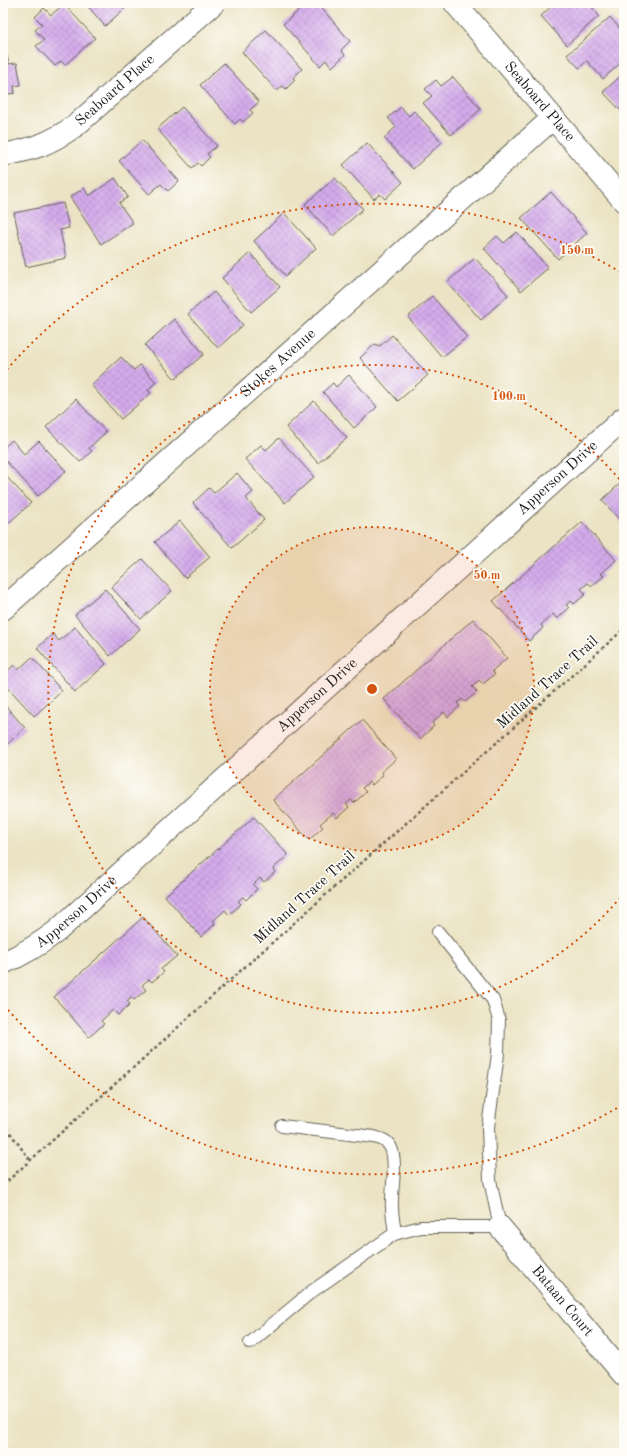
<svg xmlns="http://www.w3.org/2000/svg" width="627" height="1456" font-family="'Old Standard TT',serif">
	<defs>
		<pattern id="building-cross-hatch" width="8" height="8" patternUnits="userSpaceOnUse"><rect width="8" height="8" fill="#d4abeb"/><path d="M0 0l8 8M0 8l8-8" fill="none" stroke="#b593c9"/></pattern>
	</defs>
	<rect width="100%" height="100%" fill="#fdfcf7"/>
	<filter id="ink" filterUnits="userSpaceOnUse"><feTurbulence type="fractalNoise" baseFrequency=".025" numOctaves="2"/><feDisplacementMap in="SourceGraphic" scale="8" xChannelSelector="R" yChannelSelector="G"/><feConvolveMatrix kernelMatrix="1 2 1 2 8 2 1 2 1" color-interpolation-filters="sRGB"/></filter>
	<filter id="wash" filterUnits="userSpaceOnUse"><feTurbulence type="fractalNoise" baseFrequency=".012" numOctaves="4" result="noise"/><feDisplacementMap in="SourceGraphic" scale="16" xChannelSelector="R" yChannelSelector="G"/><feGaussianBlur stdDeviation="0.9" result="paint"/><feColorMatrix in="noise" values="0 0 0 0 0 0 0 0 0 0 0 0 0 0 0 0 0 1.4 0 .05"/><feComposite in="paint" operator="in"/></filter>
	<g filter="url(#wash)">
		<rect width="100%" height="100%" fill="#ebe3c3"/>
		<g id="blocks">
			<path fill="url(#building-cross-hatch)" d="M85 3H131L105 26Z
				M307 3H317L350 41 341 50 345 55 332 67 326 60 320 66 283 24Z
				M529 3H539L534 8Z
				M555 3H592L590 5 599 16 567 45 541 16Z
				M64 4 95 38 65 65 61 61 55 66 36 46 44 40 35 30 42 24 35 17 44 8 51 15Z
				M610 17 622 31 624 29V60L603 79 587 61 579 68 567 55Z
				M266 30 302 69 293 78 295 80 286 89 283 86 277 91 242 52Z
				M5 48 9 64 17 63 21 85 14 86 15 93 3 95V49Z
				M224 63 259 102 250 110 253 113 243 122 240 119 235 124 200 85Z
				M624 73V114L603 92Z
				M453 77 481 109 451 135 423 103 432 96 425 89 436 80 441 86Z
				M182 107 217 146 207 154 210 157 201 166 198 163 192 168 157 129Z
				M401 107 409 116 414 111 442 142 413 169 384 138 396 127 388 118Z
				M142 140 179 181 168 191 161 184 149 194 119 161Z
				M367 143 403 182 385 199 380 194 374 199 343 165Z
				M115 178 128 197 119 203 133 223 101 244 70 197 84 188 89 196Z
				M335 178 363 209 333 236 305 204Z
				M551 192 587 233 558 259 521 218Z
				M63 203 69 228 60 230 66 258 26 267 14 213Z
				M284 213 316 248 286 276 254 241Z
				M517 232 548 268 521 291 484 248 497 236 504 243Z
				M250 253 280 287 251 312 222 278Z
				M475 258 508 295 481 320 447 282Z
				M214 292 243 325 218 348 188 314Z
				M432 296 467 337 442 357 408 317Z
				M174 319 204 354 175 379 145 345Z
				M392 335 428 375 398 401 360 358 375 344 380 346Z
				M121 357 134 370 140 365 156 382 148 390 151 393 121 419 91 385Z
				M349 375 377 407 354 428 323 392 333 383 336 387Z
				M76 399 106 432 89 448 92 451 80 462 46 427Z
				M314 401 347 438 318 463 286 427Z
				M279 438 314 477 285 503 245 459 261 445 266 450Z
				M12 440 24 454 39 441 66 471 38 496 3 458V448Z
				M3 473 31 503 3 528Z
				M237 473 253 492 246 498 264 520 232 548 193 503 209 488 214 493Z
				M624 480V525L602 500Z
				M180 521 210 557 185 578 155 542Z
				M582 522 616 560 601 574 604 576 592 586 588 583 581 589 586 594 574 604 571 601 566 605 569 608 557 619 553 614 541 625 543 628 529 641 493 601Z
				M142 559 172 591 141 619 111 587Z
				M105 589 140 629 110 656 75 615Z
				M473 619 507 658 492 671 495 674 483 684 479 680 472 687 477 692 465 702 462 699 457 703 460 706 448 717 444 712 432 723 434 726 420 739 384 699Z
				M75 627 106 664 75 692 37 648 53 634 59 641Z
				M32 657 62 691 34 716 3 682V675L14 665 18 670Z
				M3 703 25 728 3 748Z
				M362 720 396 759 381 772 383 775 372 785 369 782 362 788 366 792 354 803 351 800 346 804 349 807 337 818 333 813 320 824 323 827 309 840 273 800Z
				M254 817 288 855 273 869 275 872 264 882 260 878 253 885 257 889 246 900 243 897 238 901 241 904 229 915 225 910 213 921 215 924 201 937 165 896Z
				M143 917 177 956 161 969 164 972 152 982 149 979 142 985 146 990 134 1000 131 997 127 1001 130 1004 118 1015 113 1010 101 1021 104 1024 89 1037 54 997Z"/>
		</g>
	</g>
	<g filter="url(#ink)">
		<use href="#blocks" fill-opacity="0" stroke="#646256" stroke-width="1"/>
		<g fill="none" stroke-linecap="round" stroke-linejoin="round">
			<defs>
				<path id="lane" d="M282 1126 374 1137C381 1139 387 1140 391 1148 397 1162 392 1185 392 1200 391 1211 394 1223 395 1234
					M250 1343 311 1292 394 1234 421 1227H500L490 1180 488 1127 498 1054 499 1020 493 1000 438 932"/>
				<g id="street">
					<path id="s1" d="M455 3 624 201"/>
					<path id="s2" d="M3 155C34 149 49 144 75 126L214 3"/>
					<path id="s3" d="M3 609 553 118"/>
					<path id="s4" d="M3 963C24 954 39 945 57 931L624 418"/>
					<path id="s5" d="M500 1227 624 1375"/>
				</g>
			</defs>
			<use href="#lane" stroke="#646256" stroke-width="14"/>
			<use href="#street" stroke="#646256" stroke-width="24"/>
			<path stroke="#646256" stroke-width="2.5" stroke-dasharray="3 3" stroke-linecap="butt" d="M3 1123 30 1160
				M3 1185 247 965 624 629"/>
			<use href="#lane" stroke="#fff" stroke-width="12"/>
			<use href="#street" stroke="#fff" stroke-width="22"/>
		</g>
	</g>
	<circle cx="372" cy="689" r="162" fill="#d4530e" fill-opacity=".12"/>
	<g fill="none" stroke="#d4530e" stroke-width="2" stroke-dasharray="2 4">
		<circle cx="372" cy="689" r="162"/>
		<path d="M624 893A324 324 0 1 1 624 485"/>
		<path d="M622 1105A485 485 0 0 1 3 1004M3 374A485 485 0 0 1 622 273"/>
	</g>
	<g text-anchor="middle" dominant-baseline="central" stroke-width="3.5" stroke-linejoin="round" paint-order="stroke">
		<g font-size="15" fill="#1c1c1c" stroke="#fdfcf7">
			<text stroke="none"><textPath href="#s2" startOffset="132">Seaboard Place</textPath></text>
			<text stroke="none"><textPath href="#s1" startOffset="130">Seaboard Place</textPath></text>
			<text stroke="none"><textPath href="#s3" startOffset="369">Stokes Avenue</textPath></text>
			<text stroke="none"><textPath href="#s4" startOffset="738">Apperson Drive</textPath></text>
			<text transform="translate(548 683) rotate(-42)">Midland Trace Trail</text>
			<text stroke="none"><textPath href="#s4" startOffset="414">Apperson Drive</textPath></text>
			<text transform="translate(305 898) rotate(-42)">Midland Trace Trail</text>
			<text stroke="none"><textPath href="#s4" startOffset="90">Apperson Drive</textPath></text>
			<text stroke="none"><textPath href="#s5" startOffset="97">Bataan Court</textPath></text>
		</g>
	</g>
	<circle cx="372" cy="689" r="6" fill="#d4530e" stroke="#fdfcf7" stroke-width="2"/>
	<g font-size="12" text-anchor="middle" font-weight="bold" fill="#d4530e" stroke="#fdfcf7" stroke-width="3.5" stroke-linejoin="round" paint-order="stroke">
		<text x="577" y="254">150 m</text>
		<text x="509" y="400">100 m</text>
		<text x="487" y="579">50 m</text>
	</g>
	<rect width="627" height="1456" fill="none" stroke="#fdfcf7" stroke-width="16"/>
</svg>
